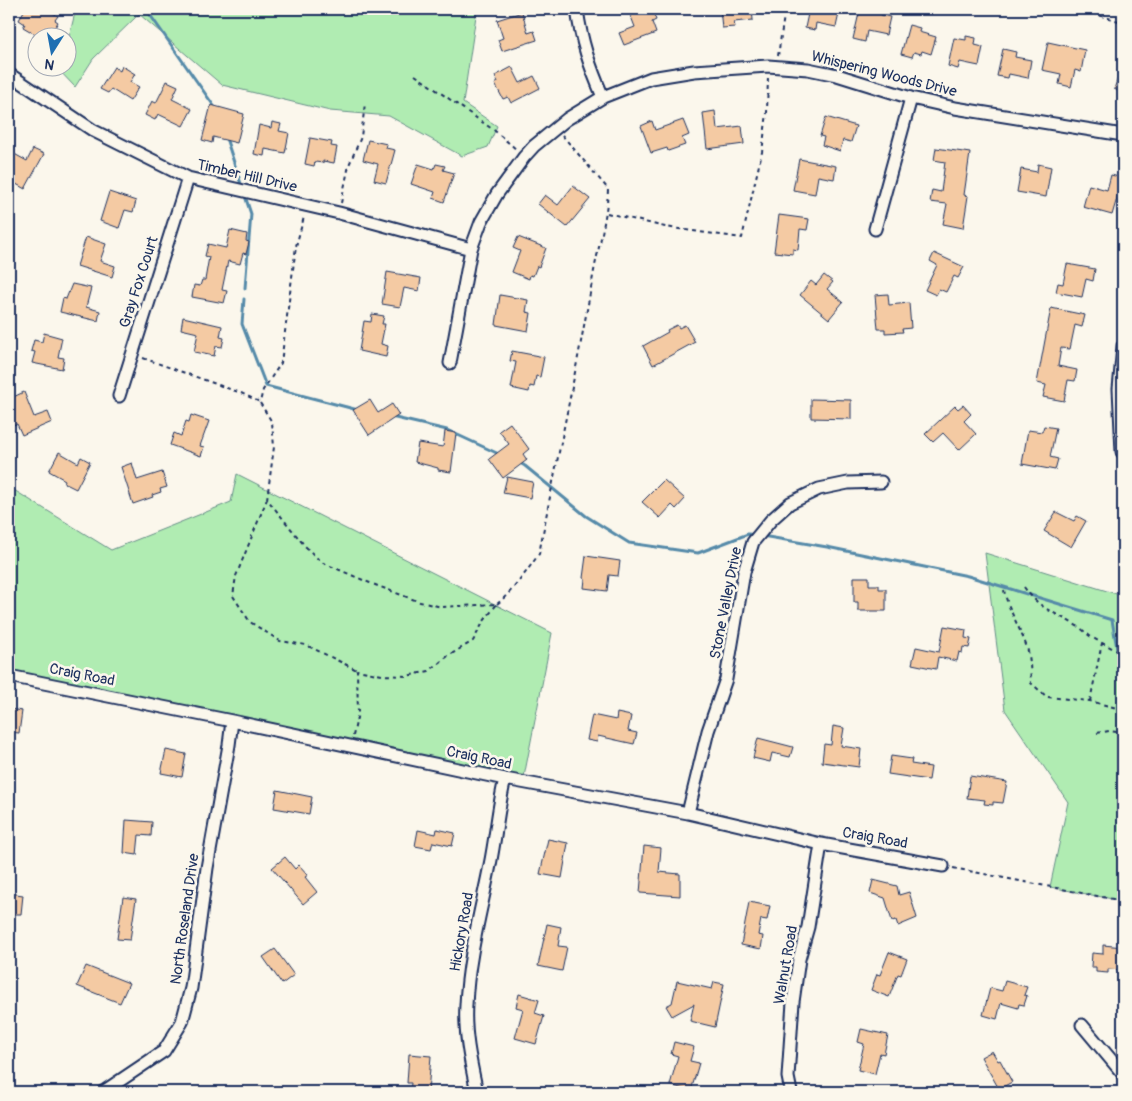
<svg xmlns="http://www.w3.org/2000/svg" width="1132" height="1101" font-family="Pangolin,sans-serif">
	<rect width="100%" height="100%" fill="#fbf7ec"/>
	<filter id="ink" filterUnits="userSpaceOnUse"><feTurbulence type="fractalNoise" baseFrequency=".02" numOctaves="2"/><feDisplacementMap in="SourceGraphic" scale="10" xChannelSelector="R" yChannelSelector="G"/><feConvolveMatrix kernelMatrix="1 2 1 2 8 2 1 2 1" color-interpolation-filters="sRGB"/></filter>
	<g filter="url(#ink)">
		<path fill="#b0ecb2" stroke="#668e88" d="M76 9H477L463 103 497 126 488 147 462 156 389 116 330 111 222 85 139 14 93 59 75 87 57 68H68V41Z
			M237 474 552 633 523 782 9 676V487L111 550 231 502Z
			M985 553 1123 596V901L1050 887 1068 802 1005 710Z"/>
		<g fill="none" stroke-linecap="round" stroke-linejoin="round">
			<path stroke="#558aa9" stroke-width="3" d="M146 9 216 109
				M226 138 242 187
				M244 193 251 214 245 288
				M244 299 242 324 266 386 358 410
				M391 417 447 430 501 455
				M520 463 525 466 586 516 629 543 698 553 748 534 756 535
				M762 536 827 547 968 576 1112 620 1123 682"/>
		</g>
		<path fill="#f4caa3" stroke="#1b2f5e" d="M25 9H46L58 16 55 20 58 22 49 38H33L35 34 23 27 25 24 19 20Z
			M628 9H652L656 20 652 22 656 33 624 45 619 33 635 27Z
			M720 9H752L753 20 734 22 735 27 722 28Z
			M809 9H840L836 27 816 23 815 30 805 28Z
			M860 9H882L881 15 890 17 886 35 867 31 865 42 853 39Z
			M522 12 528 33 534 31 537 40 502 51 498 40 503 38 497 20Z
			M909 25 920 28 919 32 936 37 931 54 922 51 921 54 914 52 912 57 901 54Z
			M966 36 976 38 975 45 983 47 979 66 960 62 958 69 948 66 954 38 966 40Z
			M1048 42 1085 50 1081 72 1075 70 1071 87 1059 84 1061 74 1042 70Z
			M1003 49 1016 52 1015 57 1031 60 1028 78 1009 74 1008 78 997 76Z
			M122 66 135 74 130 82 139 87 130 101 111 89 108 93 100 89 114 67 120 71Z
			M1122 66H1123V93L1114 89Z
			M512 67 520 83 534 76 540 88 511 103 508 97 503 99 495 84 498 82 495 76Z
			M167 81 178 86 172 99 192 109 183 126 158 114 155 120 145 115 152 101 156 103Z
			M211 105 244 114 237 143 213 137 212 143 202 140Z
			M715 111 717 129 742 126 744 144 707 149 703 113Z
			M826 117 856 126 851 142 843 140 840 151 822 145 824 137 820 136Z
			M683 120 689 135 682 138 685 145 668 151 667 148 651 153 641 126 652 121 655 130Z
			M272 122 281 124 279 131 289 133 285 153 265 149 264 156 254 154 259 125 271 128Z
			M310 138 332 142 331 146 337 147 334 163 323 161V163L315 162 314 166 305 164Z
			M368 140 387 144 386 148 395 150 386 183 374 180 378 164 363 160Z
			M936 148 970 153 964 195 968 196 963 228 943 224 947 204 930 202 932 190 941 192 945 162 934 160Z
			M33 149 44 154 25 189 9 180V151L27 161Z
			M799 159 836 166 834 179 818 176 815 194 793 190Z
			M418 164 434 169 436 164 445 166 443 170 454 173 444 202 433 198 435 192 411 184Z
			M1038 164 1051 167 1046 197 1017 192 1021 169 1037 172Z
			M1111 175 1123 178 1112 215 1083 207 1089 185 1107 190Z
			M573 186 590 199 567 227 538 204 545 195 558 205Z
			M109 192 136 201 133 212 125 210 119 228 100 221Z
			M779 215 809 219 807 230 800 229 798 250 793 249V254L774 252Z
			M230 230 247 234 246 241 249 242 246 254 243 253 240 264 228 261 222 290 227 291 224 303 192 297 194 285 200 286 202 280H205L209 257 205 256 208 244 226 248Z
			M86 237 106 244 100 261 115 266 112 277 77 266Z
			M518 237 546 248 539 267 537 266 533 276 530 275 529 279 512 272 520 251 513 248Z
			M934 253 964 267 958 278 954 276 946 292 939 289 936 295 925 290 937 265 930 261Z
			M1067 264 1095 269 1093 281 1086 279 1082 297 1056 292 1058 283 1063 284Z
			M387 272 421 278 419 291 404 288 400 307 382 304Z
			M824 275 833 282 827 289 843 302 829 319 800 295 811 281 816 285Z
			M72 284 91 288 86 307 100 311 98 321 60 312 63 298 66 299Z
			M888 294 889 305 909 303 911 328 902 329 903 332 885 333V329H878L875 295Z
			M500 295 528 300 526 312 531 313 528 331 496 325Z
			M1051 308 1085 315 1082 327 1075 325 1070 349 1061 348 1058 366 1077 370 1075 381 1068 380 1064 401 1043 397 1046 385 1037 383Z
			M372 314 384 316 382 324H385L381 344 388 346 386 357 359 351 364 321 371 322Z
			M183 317 222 326 220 337 224 338 222 347 216 346 214 356 194 352 198 333 181 329Z
			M677 325 679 328 685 325 695 342 653 365 643 346 668 332 667 330Z
			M44 333 62 338 58 357 64 358 62 369 32 363 35 352 31 351 34 340 42 342Z
			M512 351 544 357 540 377 536 376 534 387 530 386 529 392 511 388 516 362 510 361Z
			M24 392 34 417 48 412 52 422 22 435 17 424 13 425 9 415V412L14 410 9 399Z
			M811 399 851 400V419L811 418Z
			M370 400 378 413 392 404 399 415 369 435 353 410Z
			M963 405 971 414 964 421 976 434 959 450 943 433 933 442 925 434 955 406 958 409Z
			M191 415 209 421 200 446 204 447 201 456 170 445 174 433 181 436 186 421 189 422Z
			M510 423 529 449 523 454 527 460 503 478 489 459 509 444 499 431Z
			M1044 426 1056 428 1050 457 1058 459 1055 470 1022 464 1028 430 1042 432Z
			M445 431 456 433 451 472 438 470V468L415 462 418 443 443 447Z
			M59 452 78 463 81 457 90 462 76 489 64 483 65 480 49 471Z
			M132 463 137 480 162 472 167 487 160 489 161 492 152 495 153 497 133 504 121 467Z
			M507 477 533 482 530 498 503 493Z
			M664 480 685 499 676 509 672 505 660 518 642 502Z
			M1056 512 1074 521 1077 516 1086 521 1071 547 1044 531Z
			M586 556 620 561 618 576 609 575 607 591 584 588 585 579 583 578Z
			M854 577H869V585H879V589H886V611H858V602H854Z
			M944 626 966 630 965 638 971 639 969 648 963 647 962 653 959 652 957 661 938 657 936 669 912 664 916 647 939 652Z
			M9 709 22 711 19 733 9 732Z
			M617 713 631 716 628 731 637 733 634 744 598 736 597 742 587 740 592 715 616 720Z
			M833 726 844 728 841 746 861 749 859 767 822 762 824 744 831 745Z
			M758 738 793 747 790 757 772 753 770 762 753 758Z
			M166 750 186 754 182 777 161 773Z
			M891 756 912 759 911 764 931 767 929 780 888 774Z
			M970 776 1007 782 1003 803 993 802V805L984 804 985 800 967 798Z
			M277 790 312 797 309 814 274 808Z
			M126 820 152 822 151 836 139 835 137 855 124 853Z
			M437 829 455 833 452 846 433 842 431 849 415 846 418 830 436 834Z
			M548 839 568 843 562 878 540 874Z
			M644 846 661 848 659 872 680 874V896L640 893Z
			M285 857 295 869 299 865 308 875 305 877 317 892 303 904 272 868Z
			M873 880 897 886 899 895 909 892 917 918 898 926 896 920 892 921 885 898 870 893Z
			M9 893 23 895 21 914H9Z
			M123 897 136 899 130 940 117 939Z
			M749 902 770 906 767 920 761 919 758 935 763 936 761 949 741 945Z
			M547 924 561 927 558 946 567 947 562 971 538 966Z
			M1103 945 1123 947V970L1108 969V973L1096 972V967H1091L1092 953 1103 954Z
			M275 949 294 975 282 984 263 957Z
			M889 952 907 959 901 975 898 974 889 997 871 990 877 974 880 975Z
			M86 966 129 983 120 1003 77 986Z
			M677 981 712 989 714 982 724 984 715 1027 690 1021 694 1004 672 1016 666 1006 672 1003Z
			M1005 981 1027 987 1024 995 1027 996 1024 1005 1019 1004 1018 1008 1001 1003 997 1019 983 1015 990 988 1002 991Z
			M519 994 539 1000 535 1013 544 1016 536 1044 515 1038 523 1009 516 1007Z
			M861 1029 888 1035 884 1054 880 1053 875 1074 858 1070 864 1044 858 1042Z
			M674 1042 694 1047 690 1061 699 1063 691 1091 670 1085 678 1056 671 1054Z
			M992 1051 998 1061 1000 1060 1012 1082 999 1089 981 1057Z
			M409 1054 431 1056 428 1092H410L411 1083H407Z"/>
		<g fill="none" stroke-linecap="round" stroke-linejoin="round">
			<defs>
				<path id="minor" d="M577 9C581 41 590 67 603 97
					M9 74 94 131 188 178 339 213 471 249
					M875 229 911 98
					M450 363 471 249 481 222 497 194 524 157 534 146 567 119 603 97 651 78 694 71 768 66 808 69 837 75 911 98 955 108 1123 135
					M119 396 188 178
					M1122 452 1119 389 1123 346
					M9 676 232 721 505 779 688 813 821 844 943 866
					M688 813 708 731 726 679 744 572 753 542 771 520 790 503 819 489 848 483 881 482
					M1082 1025 1123 1074
					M103 1092 164 1051 182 1022 191 988 207 868 229 745 232 721
					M477 1092C471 1064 464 1034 466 1005 468 958 481 911 490 865 496 836 498 807 505 779
					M791 1092 788 1077 793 1002 799 959 808 927 821 844"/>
			</defs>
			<use href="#minor" stroke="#1b2f5e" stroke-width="15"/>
			<path stroke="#1b2f5e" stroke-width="2" stroke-dasharray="4 4" stroke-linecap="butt" d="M1077 9 1119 21 1123 16
				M778 56 785 9
				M415 75 495 131 517 150
				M341 203 349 165 361 137 365 103
				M607 213 665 227 742 238 762 152 767 113 768 76
				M143 358 241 393 260 402 263 390 281 363 296 246 304 217
				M260 403 272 422 274 447 267 499
				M1024 587C1040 610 1055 612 1077 626 1083 629 1087 635 1093 638 1103 644 1114 648 1123 655
				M1004 590C1008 610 1021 629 1027 648 1031 659 1030 672 1031 683L1047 697 1090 701 1117 708H1123
				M497 604C514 590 526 572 539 554 556 463 576 373 592 282 597 251 607 220 608 189L562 135
				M1090 701 1102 643
				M1097 733 1109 731 1123 733
				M353 736 358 713 357 670 382 675 407 676 429 671 448 656 473 641 484 621 497 604 442 607 420 602 370 583 321 562 305 546 267 499 236 576 233 596 250 622 280 641 306 645 357 670
				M953 868 1123 901"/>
			<use href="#minor" stroke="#fbf7ec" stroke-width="11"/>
		</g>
	</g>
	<g text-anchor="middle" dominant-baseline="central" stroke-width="5" stroke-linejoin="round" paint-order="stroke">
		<g font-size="15" fill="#1b2f5e" stroke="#fbf7ec">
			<text transform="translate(884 74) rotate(14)">Whispering Woods Drive</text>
			<text transform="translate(247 176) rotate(13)">Timber Hill Drive</text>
			<text transform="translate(139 282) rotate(-72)">Gray Fox Court</text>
			<text transform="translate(726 603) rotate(-79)">Stone Valley Drive</text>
			<text transform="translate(82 675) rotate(11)">Craig Road</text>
			<text transform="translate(479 758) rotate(12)">Craig Road</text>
			<text transform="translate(875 838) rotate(10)">Craig Road</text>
			<text transform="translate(185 919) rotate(-82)">North Roseland Drive</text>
			<text transform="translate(462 932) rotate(-80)">Hickory Road</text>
			<text transform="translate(786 965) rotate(-80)">Walnut Road</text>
		</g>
	</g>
	<rect width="1132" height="1101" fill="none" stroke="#fbf7ec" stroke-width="30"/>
	<rect x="15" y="15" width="1102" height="1071" fill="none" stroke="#1b2f5e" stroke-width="2" filter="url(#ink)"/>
	<g transform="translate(52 52) rotate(191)"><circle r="24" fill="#fbf7ec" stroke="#a1a7b3"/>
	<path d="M0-4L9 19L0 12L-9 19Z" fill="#1f6fb2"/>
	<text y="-8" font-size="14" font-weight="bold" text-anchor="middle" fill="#1b2f5e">N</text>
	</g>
</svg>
